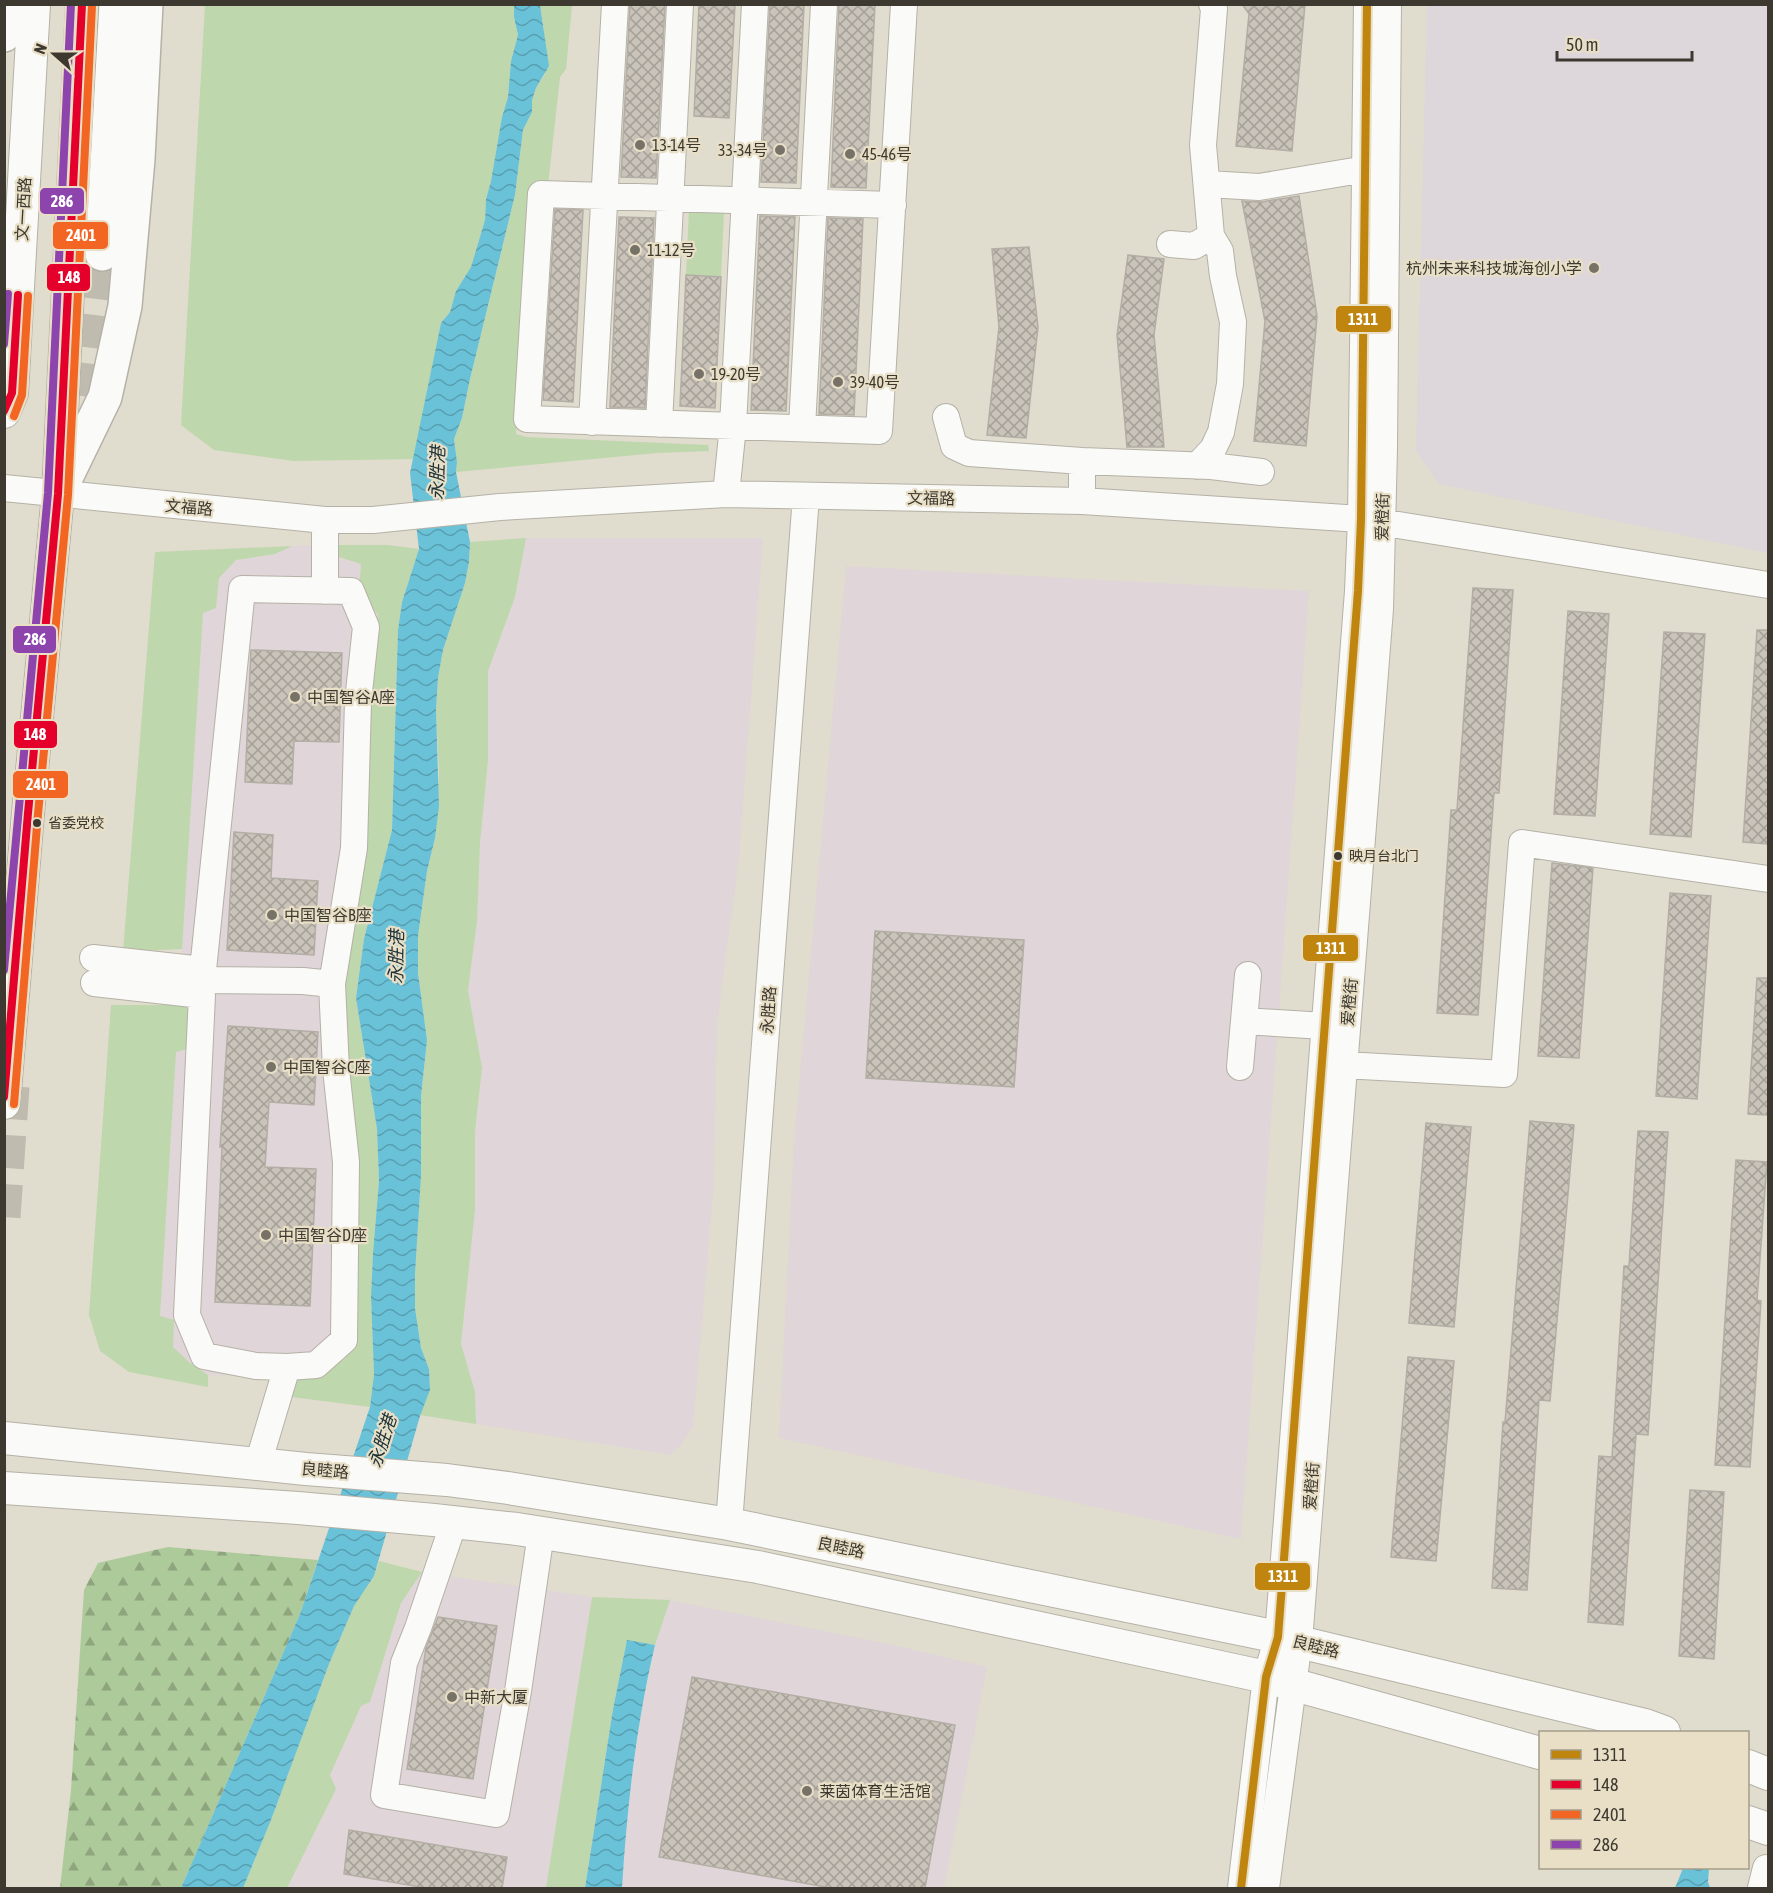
<svg xmlns="http://www.w3.org/2000/svg" width="1773" height="1893" font-family="'Asap Condensed','Noto Sans SC',sans-serif">
	<defs>
		<pattern id="forest-firs" width="22" height="20" patternUnits="userSpaceOnUse" patternTransform="scale(1.5)"><rect width="22" height="20" fill="#adca9a"/><path d="M5 1l3.5 6h-7zM16 11l3.5 6h-7z" fill="#8ea57e"/></pattern>
		<pattern id="water-waves" width="16" height="10" patternUnits="userSpaceOnUse" patternTransform="scale(1.5)"><rect width="16" height="10" fill="#6ac2d9"/><path d="M0 5q4-4 8 0t8 0" fill="none" stroke="#589fb0"/></pattern>
		<pattern id="building-cross-hatch" width="8" height="8" patternUnits="userSpaceOnUse" patternTransform="scale(1.5)"><rect width="8" height="8" fill="#c9c3b9"/><path d="M0 0l8 8M0 8l8-8" fill="none" stroke="#a49f97"/></pattern>
	</defs>
	<rect width="100%" height="100%" fill="#e0dcce"/>
	<path fill="#e0d5d8" d="M526 538H763L739 858 717 1024 714 1183 693 1427 681 1446 670 1455 476 1424 475 1392 461 1344 467 1290 475 1132 482 1068 468 990 477 921 480 843 488 760V671L516 593Z
		M338 545 339 557 361 564 359 588 378 615 354 1328 346 1358 333 1367 314 1376 208 1375 189 1362 173 1347 174 1321 160 1317 176 1052 191 1023 182 949 203 613 216 608 219 578 236 560 275 554 292 546Z
		M846 566 1309 591 1241 1539 779 1438 794 1141Z
		M422 1572 592 1597 546 1888H287L303 1855 330 1775 361 1705 370 1702 401 1603Z
		M670 1600 889 1644 987 1667 944 1888H622L626 1822 637 1733 655 1645Z"/>
	<path fill="#ddd6db" d="M1427 5H1768V553L1439 484 1416 451Z"/>
	<path fill="#bed7ac" d="M205 5H514V17L518 35 511 61 508 97 502 117 491 181 486 199 485 220 471 267 456 291 450 312 441 323 414 459 294 461 214 450 181 425Z
		M540 5H572L566 69 560 77 548 185H531L516 434 526 437 708 445 709 451 657 453 456 472 457 462 454 439 462 418 470 379 515 195 523 130 532 112V100L536 88 545 74 544 32Z
		M689 209 724 211 721 277 686 275Z
		M526 538 515 597 488 671V760L480 843 477 921 468 990 482 1068 475 1132V1209L461 1344 475 1392 476 1424 420 1415 430 1390 429 1369 421 1348 415 1308V1275L421 1176V1096L427 1040 418 973V936L427 871 435 838 439 774 436 709 438 678 443 650 465 583 469 562 470 542Z
		M338 545H388L419 549 402 602 398 630 392 830 364 939 356 998 377 1129 379 1181 373 1253 371 1297 374 1374 370 1407 276 1395 279 1375 314 1376 333 1367 346 1358 354 1328 338 973 367 686 378 615 359 588 361 564 339 557Z
		M292 546 275 554 236 560 219 578 216 608 203 613 182 949 123 952 155 552Z
		M111 1005H187L191 1023V1048L176 1052 160 1316 174 1320 173 1347 189 1362 208 1375V1387L129 1372 100 1351 89 1315Z
		M379 1561 422 1572 401 1603 370 1702 361 1706 330 1775 336 1789 287 1888H243L271 1820 329 1664 354 1606 374 1576Z
		M592 1597 670 1600 655 1645 627 1641 613 1709 585 1888H546Z"/>
	<path fill="url(#forest-firs)" d="M168 1547 318 1560 300 1614 181 1888H60L71 1790 84 1590 98 1563Z"/>
	<path fill="url(#water-waves)" d="M514 5H540L549 66 536 88 532 100V112L523 130 515 195 470 379 462 418 454 439 457 462 456 472 470 542 469 562 465 583 443 650 438 678 436 709 439 806 435 838 427 871 418 936V973L427 1040 421 1096V1176L415 1275V1308L421 1348 429 1369 430 1390 420 1416 374 1576 354 1606 329 1664 271 1820 243 1888H181L300 1614 370 1407 374 1374 371 1297 373 1253 379 1181 377 1129 356 998 364 939 392 830 398 630 402 602 419 549 410 473 441 323 450 312 456 291 471 267 485 220 486 199 491 181 502 117 508 97 511 61 518 35 514 17Z
		M627 1640 655 1645C636 1725 627 1807 622 1888H585L613 1709Z
		M1683 1868H1709L1708 1882 1710 1888H1675Z"/>
	<path fill="url(#building-cross-hatch)" stroke="#b3aea5" stroke-width="1.5" d="M630 4H665L656 178 621 177Z
		M699 4H735L729 118 694 116Z
		M770 4H804L796 183 761 182Z
		M839 4H875L866 188 831 187Z
		M1242 4H1305L1292 151 1236 146 1249 14Z
		M1299 196 1317 316 1306 446 1254 441 1265 321 1242 201 1261 202Z
		M555 209 583 210 573 402 543 400Z
		M760 216 795 217 786 411 751 410Z
		M619 217 654 218 645 408 610 407Z
		M828 218 863 219 854 415 819 414Z
		M1029 247 1038 327 1026 438 987 435 999 327 992 249Z
		M1128 255 1164 259 1154 335 1164 447H1127L1117 335Z
		M686 275 721 277 715 408 680 406Z
		M1473 588 1513 590 1499 793H1494L1478 1015 1437 1013 1451 810H1457Z
		M1568 611 1609 614 1595 816 1554 814Z
		M1757 630H1768V844L1743 842Z
		M1664 632 1705 634 1691 837 1650 834Z
		M251 650 342 653 339 742 294 741 292 784 245 782Z
		M234 832 273 835 271 878 318 881 314 955 227 950Z
		M1552 863 1593 868 1579 1058 1538 1056Z
		M1670 893 1711 896 1697 1099 1656 1096Z
		M875 931 1024 940 1014 1087 866 1078Z
		M1757 978H1768V1115L1748 1114Z
		M228 1026 318 1032 314 1105 269 1102 265 1167 316 1169 310 1306 215 1302 222 1147H220Z
		M1530 1121 1574 1125 1550 1401 1539 1400 1527 1590 1492 1588 1503 1422H1505Z
		M1426 1123 1471 1127 1454 1327 1409 1323Z
		M1638 1131 1668 1132 1648 1435 1636 1434 1623 1625 1588 1622 1599 1456 1612 1457 1624 1266H1629Z
		M1736 1160 1767 1162 1757 1300 1761 1301 1750 1467 1715 1465Z
		M1408 1357 1454 1361 1436 1561 1391 1557Z
		M1690 1490 1724 1492 1714 1659 1679 1656Z
		M438 1617 497 1626 473 1779 407 1769 426 1648Z
		M692 1677 955 1725 925 1888H831L659 1857Z
		M349 1830 507 1857 502 1888H426L344 1874Z"/>
	<g fill="none" stroke-linecap="round" stroke-linejoin="round">
		<path stroke="#bfbbae" stroke-width="33" stroke-dasharray="33 16" stroke-linecap="butt" d="M79 445 102 254
			M4 1217 14 1072"/>
		<defs>
			<path id="minor" d="M1207 184 1259 187 1366 169
				M893 205 541 194 527 419 879 431 904 4
				M1170 244 1194 246 1211 236
				M946 417 954 446 969 453 1082 461V501
				M592 422 615 4
				M659 424 680 4
				M802 428 824 4
				M1082 461 1211 466 1261 472
				M1197 466 1213 449 1221 432 1230 384 1233 322 1223 276 1220 251 1211 236 1203 145 1214 9 1212 4
				M4 488 325 520H373L500 507 726 494 1082 501 1361 519 1768 585
				M726 494 733 426 755 4
				M325 520V591
				M93 958 203 970 202 986
				M202 980 303 981 332 984
				M94 983 202 995 187 1315 204 1356 256 1366 287 1367 316 1365 344 1340 346 1162 336 1069 332 984 354 848 358 701 366 627 351 591 242 589 203 970
				M1244 1021 1325 1026
				M1344 1065 1504 1074 1522 843 1768 879
				M1240 1067 1248 975
				M258 1464 287 1367
				M454 1522 418 1628 404 1663 384 1795 496 1814 518 1691 541 1533
				M729 1524 806 496
				M1241 1888 1266 1677 1278 1637 1358 591 1361 519 1367 4
				M1266 1888 1299 1641 1380 609 1384 449 1388 4
				M1761 1888 1766 1868"/>
			<path id="major" d="M4 412 12 393 34 4
				M4 1103 28 813 58 494 82 4
				M4 1438 306 1469 447 1480 508 1488 729 1524 1278 1637 1645 1725 1664 1732
				M4 1488 298 1508 434 1520 517 1529 758 1567 1266 1677 1540 1753
				M1748 1766 1768 1774
				M1748 1822 1768 1829"/>
			<path id="highway" d="M4 35 6 4
				M102 254 116 4
				M58 494 105 397 125 306 138 159 146 4"/>
		</defs>
		<use href="#minor" stroke="#b5b1a6" stroke-width="28"/>
		<use href="#major" stroke="#b5b1a6" stroke-width="34"/>
		<use href="#highway" stroke="#b5b1a6" stroke-width="36"/>
		<use href="#minor" stroke="#fafaf8" stroke-width="26"/>
		<use href="#major" stroke="#fafaf8" stroke-width="32"/>
		<use href="#highway" stroke="#fafaf8" stroke-width="33"/>
		<defs>
			<path id="bus-1" d="M1241 1888 1266 1677 1278 1637 1358 591 1361 519 1367 4"/>
			<path id="bus-2" d="M4 411 12 393 18 295
				M4 1097 28 813 58 494 82 4"/>
			<path id="bus-3" d="M14 416 22 395 28 296
				M14 1104 38 814 68 495 92 5"/>
			<path id="bus-4" d="M4 344 8 294
				M4 970 48 493 71 4"/>
		</defs>
		<use href="#bus-1" stroke="#e8dfc6" stroke-width="12"/>
		<use href="#bus-2" stroke="#e8dfc6" stroke-width="12"/>
		<use href="#bus-3" stroke="#e8dfc6" stroke-width="12"/>
		<use href="#bus-4" stroke="#e8dfc6" stroke-width="12"/>
		<use href="#bus-1" stroke="#bf850e" stroke-width="8"/>
		<use href="#bus-2" stroke="#e4002b" stroke-width="8"/>
		<use href="#bus-3" stroke="#f26522" stroke-width="8"/>
		<use href="#bus-4" stroke="#8e44ad" stroke-width="8"/>
	</g>
	<g fill="#767267" stroke="#e8dfc6" stroke-width="2">
		<circle cx="640" cy="145" r="6"/>
		<circle cx="780" cy="150" r="6"/>
		<circle cx="850" cy="154" r="6"/>
		<circle cx="635" cy="250" r="6"/>
		<circle cx="1594" cy="268" r="6"/>
		<circle cx="699" cy="374" r="6"/>
		<circle cx="838" cy="382" r="6"/>
		<circle cx="295" cy="697" r="6"/>
		<circle cx="272" cy="915" r="6"/>
		<circle cx="271" cy="1067" r="6"/>
		<circle cx="266" cy="1235" r="6"/>
		<circle cx="452" cy="1697" r="6"/>
		<circle cx="807" cy="1791" r="6"/>
	</g>
	<g fill="#3d3930" stroke="#e8dfc6" stroke-width="2">
		<circle cx="37" cy="823" r="5"/>
		<circle cx="1338" cy="856" r="5"/>
	</g>
	<g text-anchor="middle" dominant-baseline="central" stroke-width="4.5" stroke-linejoin="round" paint-order="stroke">
		<g font-size="14" fill="#3d3930" stroke="#e8dfc6" text-anchor="start">
			<text x="48" y="823">省委党校</text>
			<text x="1349" y="856">映月台北门</text>
		</g>
		<g font-size="16" fill="#3d3930" stroke="#e8dfc6" text-anchor="start">
			<text x="652" y="145">13-14号</text>
			<text x="768" y="150" text-anchor="end">33-34号</text>
			<text x="862" y="154">45-46号</text>
			<text x="647" y="250">11-12号</text>
			<text x="1582" y="268" text-anchor="end">杭州未来科技城海创小学</text>
			<text x="711" y="374">19-20号</text>
			<text x="850" y="382">39-40号</text>
			<text x="307" y="697">中国智谷A座</text>
			<text x="284" y="915">中国智谷B座</text>
			<text x="283" y="1067">中国智谷C座</text>
			<text x="278" y="1235">中国智谷D座</text>
			<text x="464" y="1697">中新大厦</text>
			<text x="819" y="1791">莱茵体育生活馆</text>
		</g>
		<g font-size="16" fill="#3d3930" stroke="#e8dfc6">
			<text transform="translate(23 209) rotate(-87)">文一西路</text>
			<text transform="translate(931 498) rotate(1)">文福路</text>
			<text transform="translate(189 507) rotate(5)">文福路</text>
			<text transform="translate(1382 517) rotate(-89)">爱橙街</text>
			<text transform="translate(1349 1002) rotate(-85)">爱橙街</text>
			<text transform="translate(768 1010) rotate(-86)">永胜路</text>
			<text transform="translate(325 1470) rotate(5)">良睦路</text>
			<text transform="translate(1311 1486) rotate(-86)">爱橙街</text>
			<text transform="translate(841 1547) rotate(12)">良睦路</text>
			<text transform="translate(1316 1646) rotate(14)">良睦路</text>
		</g>
		<g font-size="18" font-style="italic" fill="#1b3037" stroke="#e8dfc6">
			<text transform="translate(437 473) rotate(-88)">永胜港</text>
			<text transform="translate(396 957) rotate(-89)">永胜港</text>
			<text transform="translate(382 1441) rotate(-72)">永胜港</text>
		</g>
	</g>
	<g stroke="#e8dfc6" stroke-width="2">
		<rect x="39" y="187" width="46" height="28" rx="6" fill="#8e44ad"/>
		<rect x="52" y="221" width="57" height="29" rx="6" fill="#f26522"/>
		<rect x="46" y="263" width="45" height="29" rx="6" fill="#e4002b"/>
		<rect x="1335" y="305" width="57" height="28" rx="6" fill="#bf850e"/>
		<rect x="12" y="625" width="45" height="29" rx="6" fill="#8e44ad"/>
		<rect x="13" y="720" width="45" height="29" rx="6" fill="#e4002b"/>
		<rect x="12" y="770" width="57" height="29" rx="6" fill="#f26522"/>
		<rect x="1302" y="934" width="57" height="28" rx="6" fill="#bf850e"/>
		<rect x="1254" y="1562" width="57" height="29" rx="6" fill="#bf850e"/>
	</g>
	<g font-size="16" text-anchor="middle" font-weight="bold" fill="#fff">
		<text x="62" y="207">286</text>
		<text x="81" y="241">2401</text>
		<text x="69" y="283">148</text>
		<text x="1363" y="325">1311</text>
		<text x="35" y="645">286</text>
		<text x="35" y="740">148</text>
		<text x="41" y="790">2401</text>
		<text x="1331" y="954">1311</text>
		<text x="1283" y="1582">1311</text>
	</g>
	<rect width="1773" height="1893" fill="none" stroke="#3d3930" stroke-width="12"/>
	<rect x="1539" y="1731" width="210" height="138" fill="#e8dfc6" stroke="#a49d8a" stroke-width="1.5"/>
	<rect x="1551" y="1750" width="30" height="9" fill="#bf850e" stroke="#a49d8a" stroke-width="1.5"/>
	<text x="1593" y="1761" font-size="18" fill="#3d3930">1311</text>
	<rect x="1551" y="1780" width="30" height="9" fill="#e4002b" stroke="#a49d8a" stroke-width="1.5"/>
	<text x="1593" y="1791" font-size="18" fill="#3d3930">148</text>
	<rect x="1551" y="1810" width="30" height="9" fill="#f26522" stroke="#a49d8a" stroke-width="1.5"/>
	<text x="1593" y="1821" font-size="18" fill="#3d3930">2401</text>
	<rect x="1551" y="1840" width="30" height="9" fill="#8e44ad" stroke="#a49d8a" stroke-width="1.5"/>
	<text x="1593" y="1851" font-size="18" fill="#3d3930">286</text>
	<g transform="translate(54 54) rotate(291)" stroke="#e8dfc6" stroke-width="4.5" paint-order="stroke">
	<path d="M0-4.5L10 22L0 15L-10 22Z" fill="#3d3930"/>
	<text y="-9" font-size="16" font-weight="bold" text-anchor="middle" fill="#3d3930">N</text>
	</g>
	<path d="M1557 51v9h135v-9" fill="none" stroke="#3d3930" stroke-width="3"/>
	<text x="1566" y="51" font-size="18" fill="#3d3930" stroke="#e8dfc6" stroke-width="4.5" paint-order="stroke">50 m</text>
</svg>
